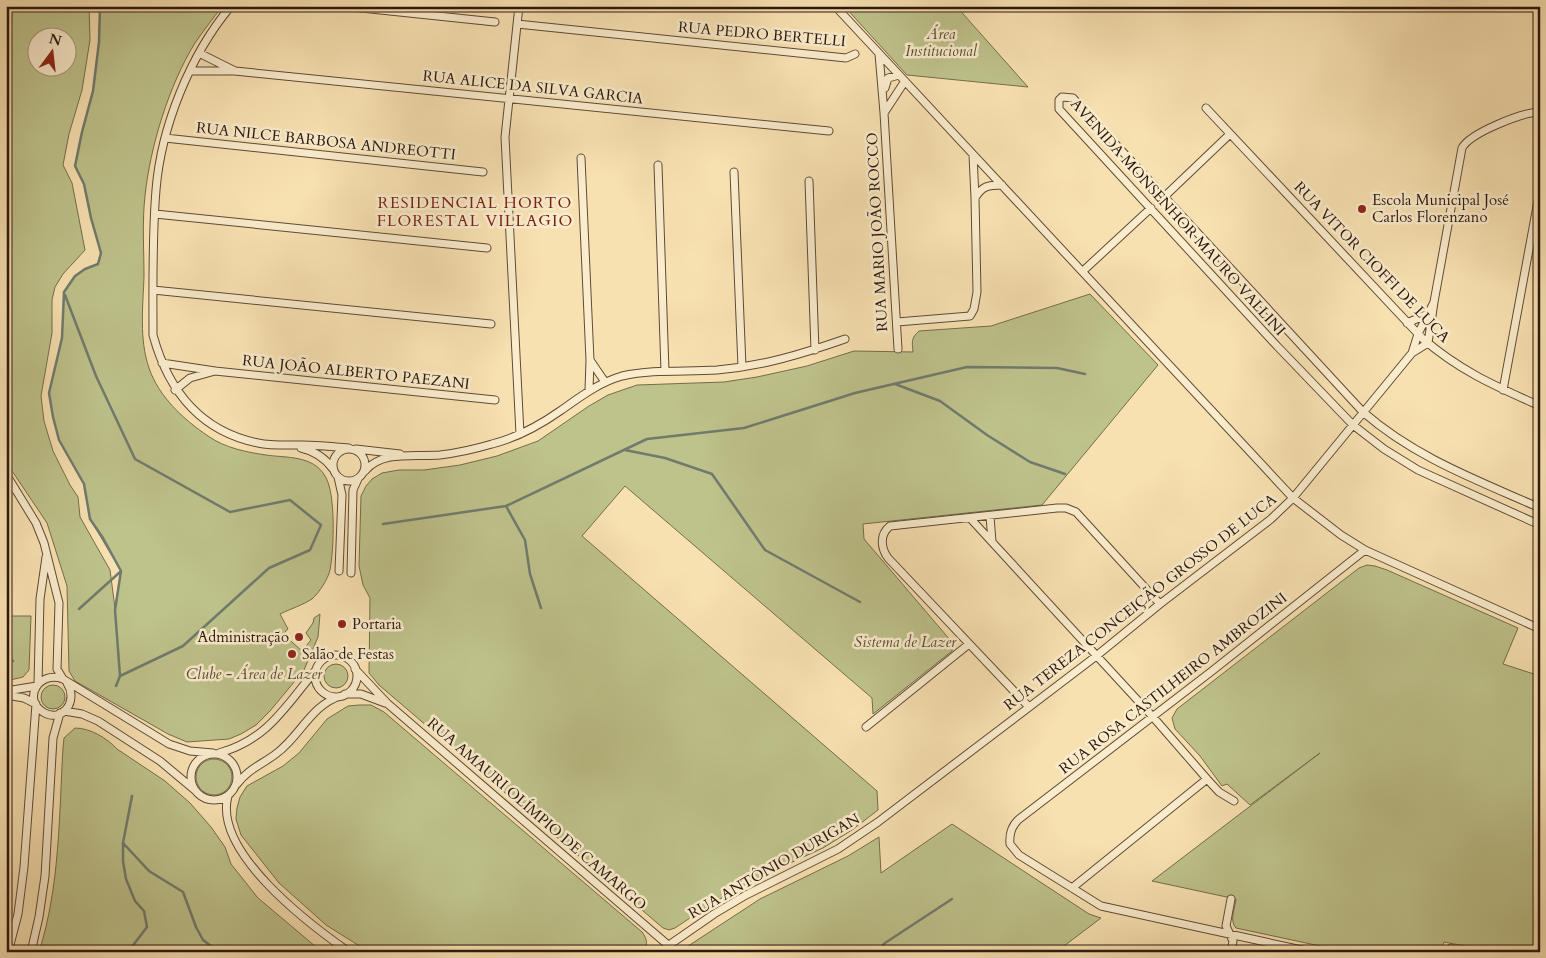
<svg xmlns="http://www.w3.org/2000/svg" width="1546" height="958" font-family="Cardo,serif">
	<rect width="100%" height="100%" fill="#f8e1b1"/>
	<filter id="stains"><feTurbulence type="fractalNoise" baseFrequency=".004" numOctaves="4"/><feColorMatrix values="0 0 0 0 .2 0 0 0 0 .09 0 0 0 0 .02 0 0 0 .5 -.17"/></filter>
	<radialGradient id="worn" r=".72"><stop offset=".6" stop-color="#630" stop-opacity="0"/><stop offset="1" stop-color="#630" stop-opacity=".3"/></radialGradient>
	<path fill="#bec28b" stroke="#756c4c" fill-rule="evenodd" d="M6 6H89L90 40 82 90 69 134 63 165 72 183 85 250 63 274 55 287 52 300V333L41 396 44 421 53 451 70 485 78 497 80 517 110 570 115 608 121 571 90 519 84 484 59 440 53 417 49 393 62 338 64 292 75 276 85 269 98 264 101 253 91 218 84 184 75 166 82 132 93 90 99 42 100 6H222C213 19 203 31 195 43 169 85 150 147 145 196 142 222 144 250 144 276 143 307 139 339 149 368 159 397 183 419 208 436 225 448 246 452 266 455 286 458 313 455 325 476 336 492 334 550 330 570 328 579 319 593 312 599 303 605 290 609 280 614L288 629 283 634 302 651 311 640 306 633 313 623 314 618 320 614 318 637 304 670 270 711 256 725 241 734 229 739 187 742 168 734 75 681 69 671 67 586 47 523 6 462ZM38 38H68V68H38Z
		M844 6H956L1028 87 907 75Z
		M1090 294 1158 365 1042 505 863 524 864 539 951 641 953 646 952 651 873 714 872 698 625 486 582 536 877 791 878 810 852 830 823 848 753 880 708 906 675 928 669 930 663 928 379 685 369 673 370 598 363 585 359 566 361 496 366 486 372 479 382 473 399 470H424L460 465 497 456 538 441 589 406 608 395 637 385 724 382 757 377 807 366 854 351 913 352C912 342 911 338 919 331L991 326Z
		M1367 565 1375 566 1387 570 1518 628 1503 664 1540 676V952H1496L1444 942 1440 952H1348L1236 928C1229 921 1235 908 1236 899L1152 881 1320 753 1250 805 1227 784 1222 786 1200 756 1175 729 1172 718 1177 709 1359 568Z
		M6 616H31L29 670 23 677 6 681Z
		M324 676a12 12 0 1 1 24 0a12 12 0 1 1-24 0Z
		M41 697a12 12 0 1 1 24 0a12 12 0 1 1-24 0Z
		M359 705H371L384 712 642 932C647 939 648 943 644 952H369L326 925 279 883 241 835 236 819 237 808 240 797 247 786 283 766 299 753 327 719 348 706Z
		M75 728C90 728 107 738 117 749L165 781 190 803 211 827 225 847 231 864 258 898 322 952H39C60 886 59 816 63 748L64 738Z
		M196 777a18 18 0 1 1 36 0a18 18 0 1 1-36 0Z
		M952 824 1089 914 1101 918 1056 952H679L760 899 848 856 879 837 881 873Z"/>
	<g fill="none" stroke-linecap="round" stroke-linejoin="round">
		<path stroke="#707b6e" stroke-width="2.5" d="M100 6 99 42 93 91 82 132 75 166 84 184 91 218 101 253 98 264 85 269 75 276 64 292 62 338 49 393 53 417 59 440 84 484 90 519 103 538 121 571 115 610 120 676 116 686
			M65 295 96 376 135 459 230 512 290 500 321 525 310 550 269 568 183 646 120 676
			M895 384 940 401 987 435 1030 462 1065 474
			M625 450 665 458 712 474 765 550 860 602
			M506 506 525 540 530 574 541 608
			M383 524 506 506 647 439 744 428 855 393 967 367 1057 368 1085 374
			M79 609 120 572
			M6 658 13 661
			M123 843 149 871 183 892 196 927 203 940 215 949 230 952
			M123 952 131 948 147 927 144 911 135 901 126 879 123 861V843L132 796
			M876 952 885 943 952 899"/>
		<defs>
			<path id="street" d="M231 6C190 55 161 127 156 190 152 238 153 287 153 335 168 390 199 431 258 443 272 446 288 445 303 445 318 445 334 447 349 448
				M342 6 495 22
				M519 6 505 137 520 434
				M835 6 1293 498 1341 535 1365 550 1540 629
				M517 24 846 58 855 54
				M879 54 884 113 905 81
				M190 71H235L199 53
				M235 71 829 131
				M885 88 888 78 899 75
				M1206 108 1422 338C1460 371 1495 386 1540 406
				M884 113 898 349
				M165 138 483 172
				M973 155 975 198C982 186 988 185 1002 185
				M581 158 590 360
				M658 165 665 371
				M734 172 742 367
				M809 181 815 350
				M1164 197 1230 134
				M155 214 487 248
				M1083 271 1151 208
				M153 290 491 324
				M1434 302 1462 148C1470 133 1523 112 1540 112
				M897 322 970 316 974 309 977 292 975 198
				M1407 323 1428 314 1434 302 1428 343 1412 353 1418 334 1428 314
				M162 363 215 371 190 378 175 390
				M215 371 495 400
				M589 390 590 360 605 382
				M1503 390 1540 190
				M301 448C315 451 325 458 333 469
				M333 465a16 16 0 1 1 32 0a16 16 0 1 1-32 0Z
				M356 449 400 454
				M365 471C382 450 415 457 440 455 457 453 475 449 492 444 516 438 540 425 560 411 580 397 598 383 622 376 653 369 685 372 717 370 763 366 802 354 845 339
				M6 474 36 523 44 543 59 603 57 669 63 679
				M338 477 342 495 339 571
				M1540 508C1477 480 1416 458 1363 412L1073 98 1062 97 1059 100V109L1277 346 1353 425 1384 449 1418 470 1540 525
				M970 518 992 542 990 516
				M992 542 1153 717 1207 779 1219 792 1234 801
				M351 573 353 490 358 479
				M315 676a21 21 0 1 1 42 0a21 21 0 1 1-42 0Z
				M355 669 388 704 668 945
				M67 683C79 701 62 724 43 712 22 699 39 670 63 679L169 744 190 751 213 753
				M38 684 40 599 46 557
				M6 691 37 686
				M345 694H361L385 703
				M6 695 24 698 36 704 24 867 18 914 8 952
				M1029 707 888 558C881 548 879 535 890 526L1057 508H1066L1076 512 1160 604
				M64 711 82 714 98 721 160 761 196 791
				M866 727 969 644
				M219 753C267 740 285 707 315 671
				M191 777a23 23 0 1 1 46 0a23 23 0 1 1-46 0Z
				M237 784C248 769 263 764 277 753 300 736 312 704 341 696
				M228 796C213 852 309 924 349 952
				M1072 888 1207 779
				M1231 899 1226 926 1233 941 1231 952
				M31 952 39 917 45 876 53 738 60 713
				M659 952 714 914 746 895 838 849 878 822 1095 657 1160 604 1271 519 1293 498 1412 353
				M1311 952 1101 906 1019 855 1010 844C1009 834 1011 827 1018 820L1212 671 1365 550
				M1450 952 1451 948"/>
		</defs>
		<use href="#street" stroke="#5f4a37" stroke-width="9"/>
		<use href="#street" stroke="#faeccc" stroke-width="7"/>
	</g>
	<g fill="#8f2418" stroke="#faeccc" stroke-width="2">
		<circle cx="1362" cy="209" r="5"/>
		<circle cx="342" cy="624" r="5"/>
		<circle cx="299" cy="637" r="5"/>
		<circle cx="292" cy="654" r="5"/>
	</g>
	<g text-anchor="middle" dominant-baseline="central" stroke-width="5" stroke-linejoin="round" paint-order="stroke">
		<g font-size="15" fill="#2c170e" stroke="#faeccc">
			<text transform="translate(762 34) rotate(5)">RUA PEDRO BERTELLI</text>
			<text transform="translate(533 87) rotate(6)">RUA ALICE DA SILVA GARCIA</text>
			<text transform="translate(326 141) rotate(6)">RUA NILCE BARBOSA ANDREOTTI</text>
			<text transform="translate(1178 217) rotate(48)">AVENIDA MONSENHOR MAURO VALLINI</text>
			<text transform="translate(877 232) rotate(-93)">RUA MARIO JOÃO ROCCO</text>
			<text transform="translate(1372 262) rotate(46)">RUA VITOR CIOFFI DE LUCA</text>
			<text transform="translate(356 372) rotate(6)">RUA JOÃO ALBERTO PAEZANI</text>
			<text transform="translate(1140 602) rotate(-38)">RUA TEREZA CONCEIÇÃO GROSSO DE LUCA</text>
			<text transform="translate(1173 683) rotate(-38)">RUA ROSA CASTILHEIRO AMBROZINI</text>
			<text transform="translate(537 814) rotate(41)">RUA AMAURI OLÍMPIO DE CAMARGO</text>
			<text transform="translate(774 866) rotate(-30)">RUA ANTÔNIO DURIGAN</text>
		</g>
		<g font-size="15" font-style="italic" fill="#584a34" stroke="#faeccc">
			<text x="941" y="34">Área<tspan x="941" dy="17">Institucional</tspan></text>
			<text x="905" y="642">Sistema de Lazer</text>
			<text x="254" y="674">Clube - Área de Lazer</text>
		</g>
		<g font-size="15" fill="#2c170e" stroke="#faeccc" text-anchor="start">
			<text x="1372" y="200">Escola Municipal José<tspan x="1372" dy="17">Carlos Florenzano</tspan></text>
			<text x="352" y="624">Portaria</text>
			<text x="289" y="637" text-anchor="end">Administração</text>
			<text x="302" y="654">Salão de Festas</text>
		</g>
		<g font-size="16" letter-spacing="1" fill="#7a1f14" stroke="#faeccc">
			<text x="475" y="203">RESIDENCIAL HORTO<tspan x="475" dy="18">FLORESTAL VILLAGIO</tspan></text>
		</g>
	</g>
	<rect width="1546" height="958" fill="none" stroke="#f8e1b1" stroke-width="25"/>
	<rect x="8" y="8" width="1531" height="943" fill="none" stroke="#2c170e" stroke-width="2.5"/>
	<rect x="12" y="12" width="1521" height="933" fill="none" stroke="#2c170e"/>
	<g transform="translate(52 52) rotate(15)"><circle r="24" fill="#faeccc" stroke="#a89780"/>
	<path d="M0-4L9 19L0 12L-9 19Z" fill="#8f2418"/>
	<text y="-8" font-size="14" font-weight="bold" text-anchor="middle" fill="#2c170e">N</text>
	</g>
	<rect width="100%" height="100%" filter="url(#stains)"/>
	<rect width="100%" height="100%" fill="url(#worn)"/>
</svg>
